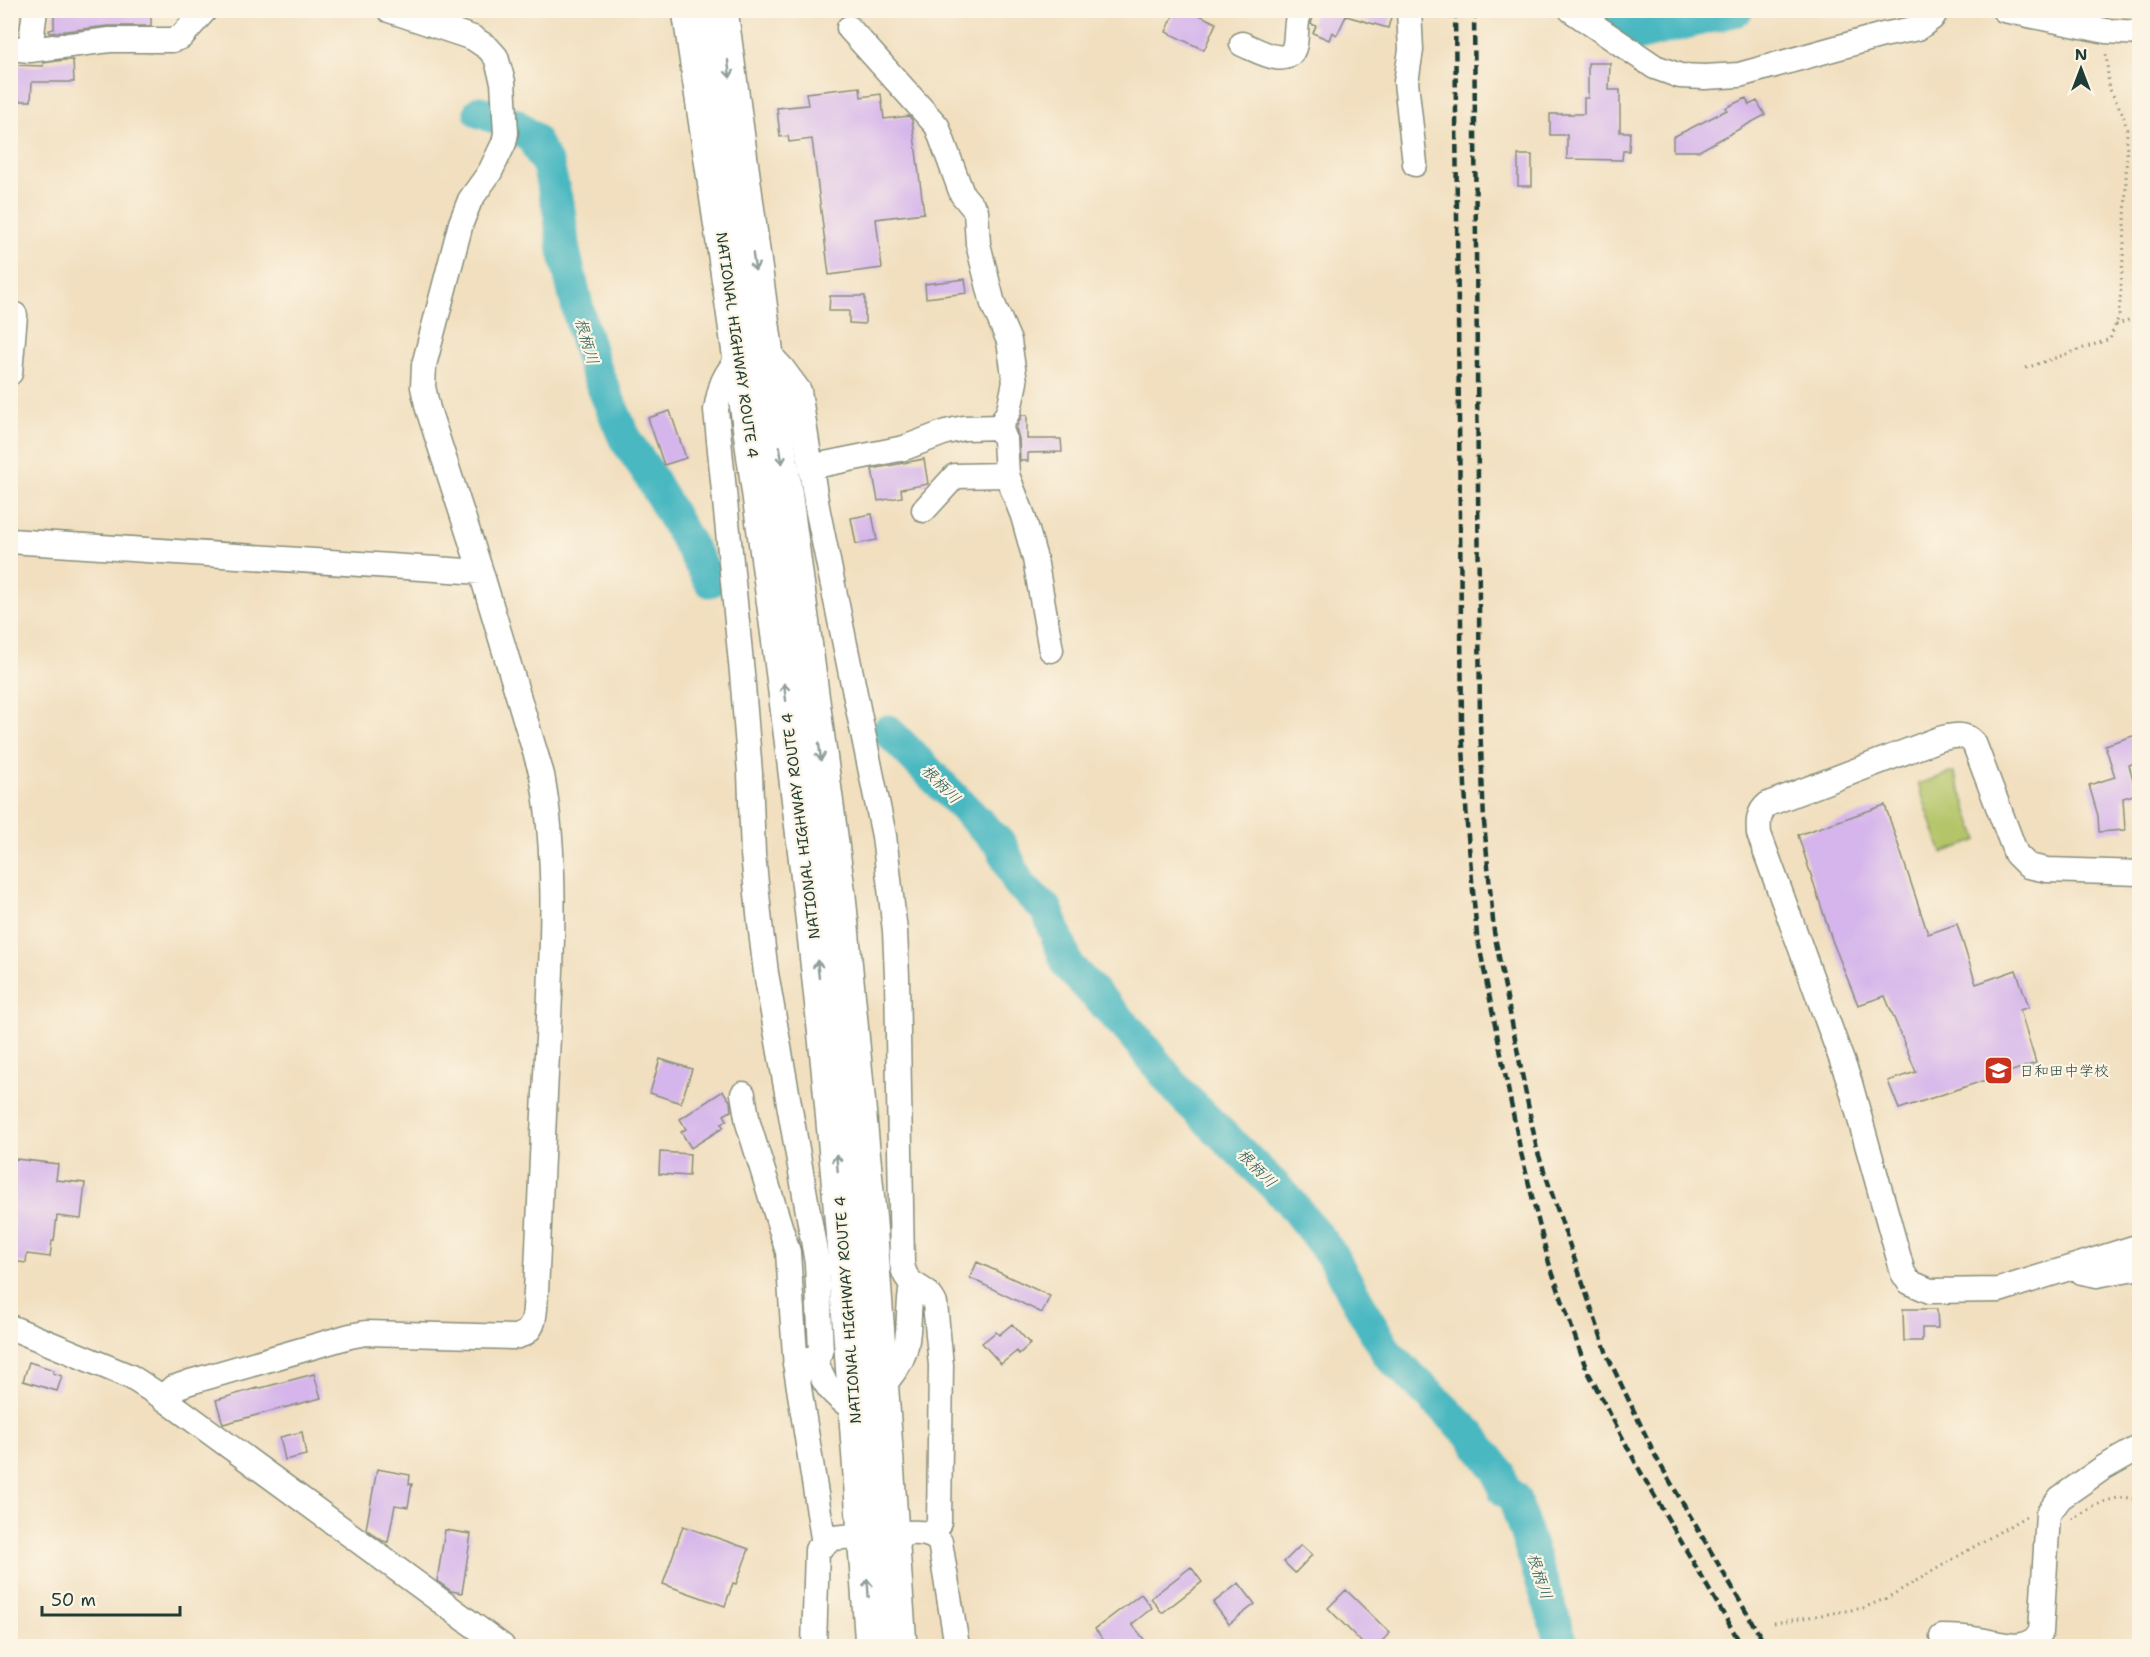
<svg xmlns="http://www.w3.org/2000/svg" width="2150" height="1657" font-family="'Shantell Sans','Klee One',sans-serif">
	<rect width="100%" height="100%" fill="#fcf5e5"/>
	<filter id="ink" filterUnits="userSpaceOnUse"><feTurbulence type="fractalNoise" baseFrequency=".0167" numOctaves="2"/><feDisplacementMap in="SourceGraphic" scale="12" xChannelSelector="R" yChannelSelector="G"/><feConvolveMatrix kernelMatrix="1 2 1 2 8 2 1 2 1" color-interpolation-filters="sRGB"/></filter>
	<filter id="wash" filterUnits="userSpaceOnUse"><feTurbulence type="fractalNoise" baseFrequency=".008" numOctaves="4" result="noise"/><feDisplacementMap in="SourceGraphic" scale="24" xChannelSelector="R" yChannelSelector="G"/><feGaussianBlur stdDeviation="1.35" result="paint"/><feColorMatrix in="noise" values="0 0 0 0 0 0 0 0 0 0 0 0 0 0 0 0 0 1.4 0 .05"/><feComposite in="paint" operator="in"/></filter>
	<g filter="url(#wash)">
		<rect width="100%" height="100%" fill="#f1dfbf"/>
		<path fill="#b4c569" stroke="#6a814e" stroke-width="1.5" d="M1954 772 1978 840 1942 853 1918 784Z"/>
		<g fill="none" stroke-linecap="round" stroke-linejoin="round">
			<path stroke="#4ab8c1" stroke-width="33" d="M1595 10 1637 35 1737 10
				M480 112 514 124 533 139 548 166 559 210 564 251 582 326 594 366 625 439 647 471 710 581
				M888 731 1001 845 1019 884 1047 910 1068 966 1130 1031 1180 1093 1288 1199 1331 1254 1387 1353 1470 1434 1499 1472 1504 1490 1514 1498 1563 1646"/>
		</g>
		<g id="blocks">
			<path fill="#d5b5eb" d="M54 10H151V26H108L49 33V30L54 29Z
				M1181 10H1189L1216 23 1204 50 1166 32 1174 14 1178 16Z
				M1315 10H1393L1388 28 1346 16 1337 35 1332 32 1329 40 1313 33 1316 26 1311 24Z
				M64 60H73L74 82H32L31 101H10V65L43 66V63Z
				M1588 63H1610L1609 90H1620V132H1630L1629 151H1623L1622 160 1567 159V135H1550V114H1584V98H1588Z
				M860 87 861 97 881 94 884 119 909 116 912 120 924 213 876 219 882 268 829 275 812 139 789 142 788 136 780 137 777 108 808 105 806 93Z
				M1746 98 1749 105 1757 101 1765 115 1699 151H1673V137L1727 110 1725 108Z
				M1518 155H1532V186H1518Z
				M965 279 967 293 926 298 925 284Z
				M830 296H865V324L849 323V311H829Z
				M670 411 686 458 664 465 648 418Z
				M1022 415H1027V439H1061L1062 452 1028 453V461H1020L1019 439 1016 428Z
				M924 459 928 484 901 489 902 497 878 501 872 469Z
				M872 514 877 540 856 544 851 518Z
				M2139 734V762L2129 765 2137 794 2123 798 2125 830 2099 832 2098 816 2089 785 2115 777 2105 745Z
				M1885 805 1928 934 1957 924 1976 984 2016 970 2029 1007 2020 1010 2036 1063 1899 1109 1888 1081 1916 1072 1885 996 1858 1005 1832 940 1798 835Z
				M660 1059 692 1069 681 1103 650 1093Z
				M723 1091 730 1101 731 1111 724 1115 727 1120 721 1124 724 1127 691 1148 681 1132 686 1129 680 1119Z
				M660 1152 690 1154 689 1176 659 1174Z
				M16 1159 58 1164 56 1180 85 1183 81 1219 57 1216 54 1241H52L50 1257 27 1254 26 1263 10 1261V1165Z
				M977 1262 1050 1296 1042 1313 970 1278Z
				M1903 1309H1937L1938 1328H1922V1341H1904Z
				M1012 1324 1030 1344 1019 1354 1017 1351 1001 1364 982 1343 996 1332 999 1335Z
				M29 1362 54 1370 53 1373 62 1376 57 1391 23 1381Z
				M314 1374 321 1398 223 1424 216 1400 257 1388V1389Z
				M302 1432 306 1455 285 1460 280 1437Z
				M377 1469 410 1475 409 1484H412L408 1507 395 1505 388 1542 383 1541 366 1529Z
				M683 1526 749 1549 736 1584 733 1583 725 1606 663 1584Z
				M445 1530 471 1534 462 1593 451 1591 437 1581Z
				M1301 1545 1312 1555 1295 1573 1284 1562Z
				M1191 1567 1202 1582 1162 1613 1151 1598Z
				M1239 1583 1255 1604 1229 1624 1213 1603Z
				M1346 1590 1390 1633 1376 1647H1366L1328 1608Z
				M1141 1594 1152 1608 1132 1624 1150 1647H1109L1095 1629Z"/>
		</g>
	</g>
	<g filter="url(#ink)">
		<use href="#blocks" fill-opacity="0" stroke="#888e7a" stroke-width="1.5"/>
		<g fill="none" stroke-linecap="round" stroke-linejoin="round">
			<defs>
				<path id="minor" d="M1409 10 1411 50 1406 82 1415 164
					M1571 10 1655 67 1680 76 1705 77 1739 75 1883 35 1918 28 1932 18 1937 10
					M2004 10 2106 31 2140 33
					M849 28 937 126 962 194 976 211 978 244 993 304 1009 341 1015 382 1009 410 1000 427 1005 440 1007 475 1023 516 1035 559 1051 650
					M1242 44C1257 50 1290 71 1295 44 1297 33 1295 21 1300 10
					M10 48 30 50 35 10
					M30 50 110 40H172L181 37 205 10
					M766 351 782 368 799 391 817 507 884 836 895 931 897 977 902 1263C906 1291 925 1282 935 1304L941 1365 939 1522 934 1536
					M740 358C723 375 720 387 716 410L742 673 750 773 753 854 760 923 766 973 817 1263 821 1352 816 1357 795 1364
					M10 373 15 315
					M810 467 904 448 946 432 964 428 1000 427
					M924 510 955 476 1007 475
					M10 541 481 572
					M2140 873 2047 870 2028 866 2016 854 1974 743C1964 732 1952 736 1939 739L1768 804C1758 812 1758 822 1759 834L1849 1080 1903 1273 1909 1282 1930 1291 1999 1290 2140 1246
					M743 1094 748 1123 788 1252 796 1369 824 1544
					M2082 1272 2097 1275 2140 1267
					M10 1327 131 1377 162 1397 502 1646
					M816 1357C820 1383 834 1396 855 1410
					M882 1386C918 1349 904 1329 912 1285
					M162 1397 173 1388 190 1382 350 1336 366 1333 514 1337C538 1333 534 1313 536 1292 540 1207 543 1123 548 1038 552 951 558 861 542 775L481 572 428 409 423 387 424 365 461 223 470 200 490 172 504 143 506 133 503 82 496 57 488 48 473 38 389 10
					M892 1534C909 1533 927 1529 940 1542L957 1646
					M1942 1637C1955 1637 1968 1638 1980 1640 2001 1644 2027 1654 2041 1632L2048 1514 2060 1498 2103 1468 2140 1447
					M814 1646 817 1550 833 1538 864 1535"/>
				<path id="highway" d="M689 10C739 349 789 687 824 1028 845 1234 857 1440 872 1646
					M721 10 839 896 870 1223 900 1646"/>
			</defs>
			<use href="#minor" stroke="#888e7a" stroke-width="27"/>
			<use href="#highway" stroke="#888e7a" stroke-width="36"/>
			<path stroke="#888e7a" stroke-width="3" stroke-dasharray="1.5 4.5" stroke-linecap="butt" d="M2116 325 2140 315
				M2026 368 2110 339 2119 316 2125 229 2127 130 2123 114 2109 88 2106 51
				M2072 1519C2092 1508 2116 1490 2140 1501
				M1774 1623 1863 1608 1887 1598 2028 1515"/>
			<use href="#minor" stroke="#fff" stroke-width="24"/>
			<use href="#highway" stroke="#fff" stroke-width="33"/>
			<path stroke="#1f3d34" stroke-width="4.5" stroke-dasharray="9 4.5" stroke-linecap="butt" d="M1455 10 1462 726 1467 825 1477 935 1521 1153 1549 1263 1586 1368 1640 1471 1742 1646
				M1474 10 1480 723 1484 822 1494 932 1537 1150 1608 1357 1657 1459 1766 1646"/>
		</g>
		<defs><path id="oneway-shaft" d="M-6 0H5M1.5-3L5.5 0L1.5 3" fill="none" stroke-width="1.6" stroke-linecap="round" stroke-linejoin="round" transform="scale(1.5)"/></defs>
		<g stroke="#8f9e9a">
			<use href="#oneway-shaft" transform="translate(729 69) rotate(83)"/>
			<use href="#oneway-shaft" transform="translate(754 262) rotate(82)"/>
			<use href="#oneway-shaft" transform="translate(781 455) rotate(82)"/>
			<use href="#oneway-shaft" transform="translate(785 692) rotate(-97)"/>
			<use href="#oneway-shaft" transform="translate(820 752) rotate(83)"/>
			<use href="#oneway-shaft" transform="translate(818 969) rotate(-96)"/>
			<use href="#oneway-shaft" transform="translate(837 1163) rotate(-95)"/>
			<use href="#oneway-shaft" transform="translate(868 1588) rotate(-94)"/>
		</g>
	</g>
	<defs>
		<symbol id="school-square" viewBox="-11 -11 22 22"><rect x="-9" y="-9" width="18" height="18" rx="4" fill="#c8321e" stroke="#fcf5e5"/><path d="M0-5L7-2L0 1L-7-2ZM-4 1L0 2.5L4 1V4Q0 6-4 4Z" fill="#fff"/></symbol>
	</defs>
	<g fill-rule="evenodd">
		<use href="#school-square" x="1982" y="1054" width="33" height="33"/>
	</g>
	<g text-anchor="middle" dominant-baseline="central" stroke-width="4.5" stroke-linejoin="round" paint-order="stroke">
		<g font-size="15" fill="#1f3d34" stroke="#fcf5e5">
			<text transform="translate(737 345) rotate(82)">NATIONAL HIGHWAY ROUTE 4</text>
			<text transform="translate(801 826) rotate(-97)">NATIONAL HIGHWAY ROUTE 4</text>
			<text transform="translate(848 1310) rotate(-94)">NATIONAL HIGHWAY ROUTE 4</text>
		</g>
		<g font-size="15" fill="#1f3d34" stroke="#fcf5e5" text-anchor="start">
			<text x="2019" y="1071">日和田中学校</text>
		</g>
		<g font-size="16" font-style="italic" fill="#2a5c57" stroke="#fcf5e5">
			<text transform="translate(587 341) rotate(74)">根柄川</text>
			<text transform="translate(941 784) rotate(45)">根柄川</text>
			<text transform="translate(1257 1168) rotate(45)">根柄川</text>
			<text transform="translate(1540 1576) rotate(72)">根柄川</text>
		</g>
	</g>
	<rect width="2150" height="1657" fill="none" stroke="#fcf5e5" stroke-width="36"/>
	<g transform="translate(2081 69)" stroke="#fcf5e5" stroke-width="4.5" paint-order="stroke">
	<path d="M0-4.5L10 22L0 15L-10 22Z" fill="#1f3d34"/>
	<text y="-9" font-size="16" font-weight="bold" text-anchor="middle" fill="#1f3d34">N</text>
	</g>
	<path d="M42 1606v9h138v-9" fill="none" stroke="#1f3d34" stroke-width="3"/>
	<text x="51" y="1606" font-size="18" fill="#1f3d34" stroke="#fcf5e5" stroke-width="4.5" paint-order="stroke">50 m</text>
</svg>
